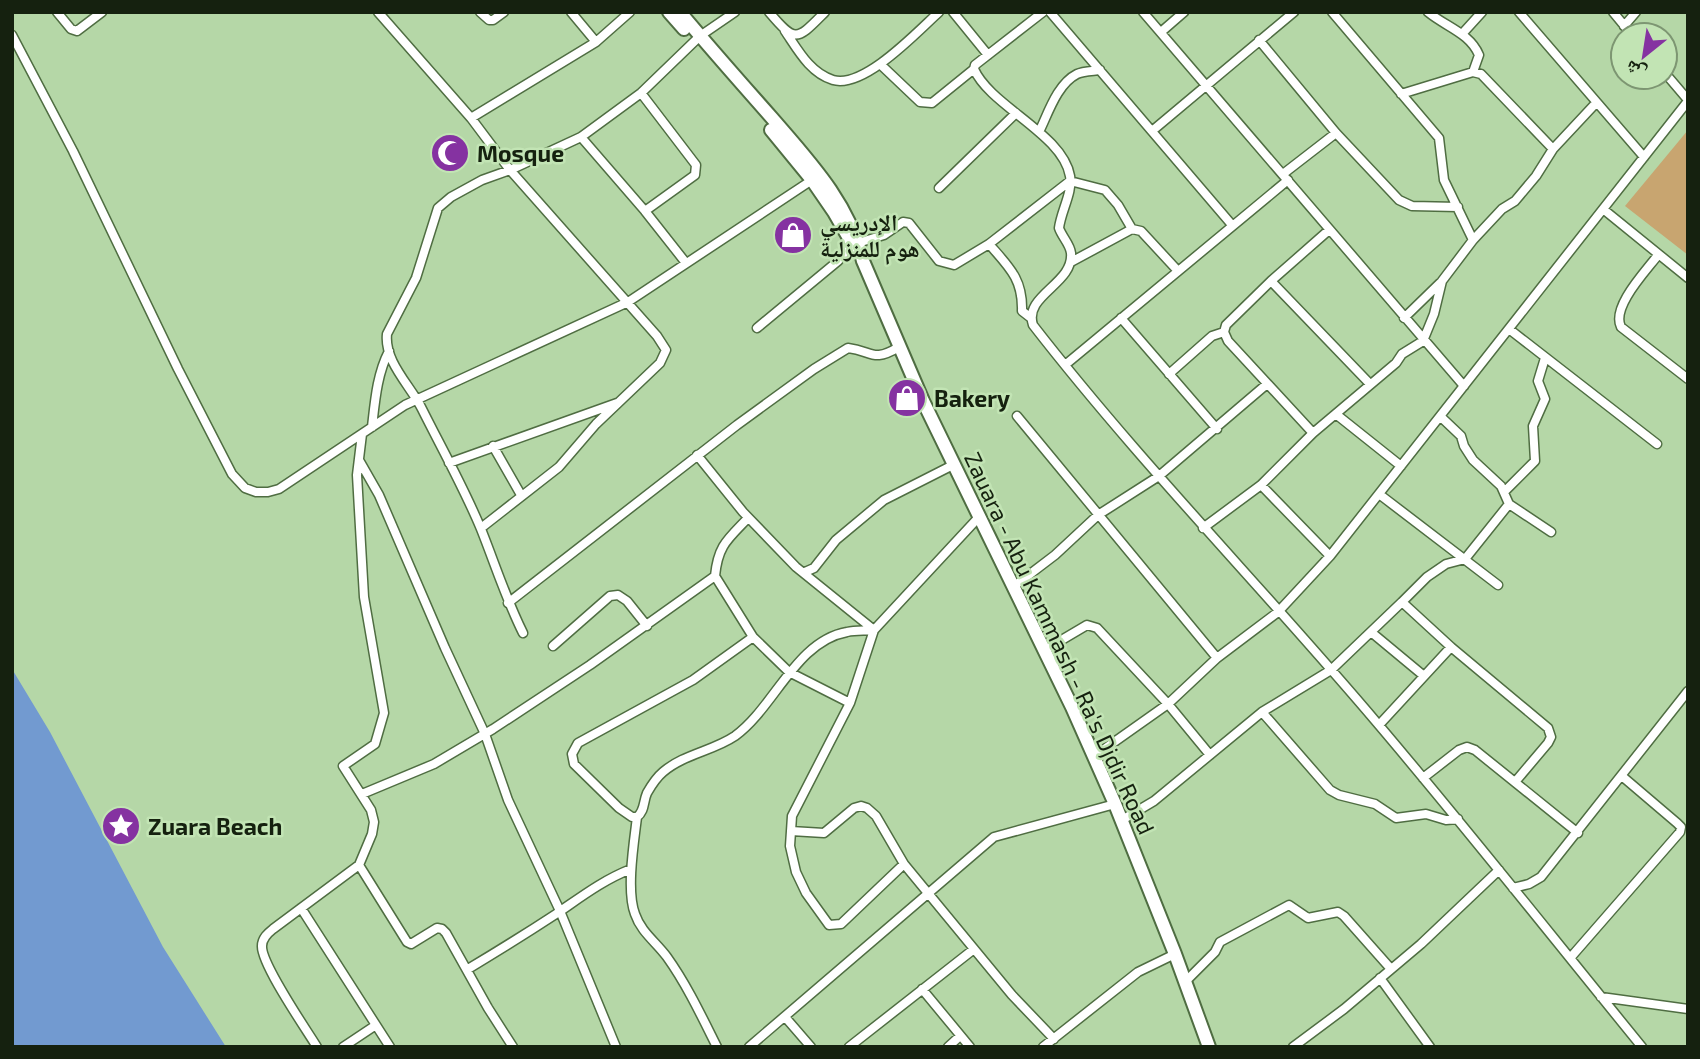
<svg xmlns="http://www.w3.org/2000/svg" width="1700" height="1059" font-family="'Exo 2','Noto Naskh Arabic',sans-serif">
	<rect width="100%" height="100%" fill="#b5d7a7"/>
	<path fill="#c8a570" d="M1688 130V255L1625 206Z"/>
	<path fill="#729ad0" d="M12 669 50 732 163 947 226 1047H12Z"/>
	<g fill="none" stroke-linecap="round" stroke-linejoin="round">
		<defs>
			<path id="minor" d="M57 12 71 29 77 31 102 12
				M378 12 471 118 510 170 657 336 666 350 660 363 596 424 559 467 481 528
				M480 12 489 20H493L504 12
				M571 12 596 42
				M769 12C796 44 797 40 825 12
				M953 12 988 55
				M1043 12 975 65 974 69C990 106 1063 134 1070 176 1073 192 1061 211 1059 228 1062 237 1070 244 1071 253 1074 284 1023 295 1033 325 1141 464 1265 590 1378 724 1468 830 1554 939 1642 1047
				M1050 12 1232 225
				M1143 12 1464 386
				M1332 12 1439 138 1444 180 1473 240
				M1428 12C1446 27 1470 33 1479 55L1473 72
				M1519 12 1644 157
				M1613 12 1632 35
				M1624 26 1636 12
				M785 31C798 50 810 73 833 80 864 89 917 32 939 12
				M1161 32 1184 12
				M1462 34 1482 12
				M12 35 73 151 178 369 232 474 245 488 256 492H268L279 489 405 405 628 302 812 180
				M1259 40 1336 133 1399 200 1412 206 1458 207
				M880 64 920 102 932 103 974 69
				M1665 73 1688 100
				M641 93 696 165 695 175 645 211
				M1401 94 1473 72 1481 74 1553 149
				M471 118 596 42 630 12
				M1152 131 1294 12
				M1039 132C1048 114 1057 84 1077 74 1083 71 1093 71 1100 70
				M581 137 645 211 686 263
				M1283 174 1336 133
				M1070 181 1105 190 1118 205 1132 229
				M939 188 1016 113
				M1603 209 1688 278
				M1329 230 1271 281 1370 384
				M989 244C1009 267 1023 279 1022 311L1031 318
				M1658 255C1646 271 1611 307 1621 327L1688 379
				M1071 262 1132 229 1141 231 1178 271
				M1271 281 1226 325 1224 332 1228 341 1313 433
				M1121 318 1217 429
				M1404 318 1440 283
				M757 328 838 261 851 245 884 235 903 222 909 223 939 261 954 265 989 244 1070 181
				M1509 329 1657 444
				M1065 365 1288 180
				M1169 374 1212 336 1224 332
				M1337 415 1401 466
				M1017 416 1217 658
				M1441 417 1461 436 1464 446 1473 460 1501 486 1509 504 1551 532
				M372 427C375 401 377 374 389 351
				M493 446 521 495
				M697 455 743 512 796 567 874 630C865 631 856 630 847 632 796 641 774 708 735 736 713 751 684 754 663 772 657 777 651 786 647 793 643 802 645 811 637 817 634 842 626 891 635 914 641 932 656 942 667 957 687 985 702 1017 717 1047
				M359 460 379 495 445 648 485 734 508 800 560 911 616 1047
				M449 463 617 403
				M1261 485 1313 433 1396 363 1402 354 1423 341 1434 314 1442 281 1473 240 1502 209 1515 201 1536 176 1553 149 1596 103
				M1504 492 1535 461 1533 426 1545 399 1538 381 1545 358
				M1379 494 1498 585
				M1203 528 1261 485 1330 556
				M805 572 814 568 836 540 884 500 953 465
				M715 576C718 545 728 539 748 518
				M1013 587 1055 555 1098 515 1159 476 1267 384
				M1402 602 1427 577 1446 564 1465 559 1509 504
				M508 603 737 425 814 369 848 348C873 351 872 363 899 347
				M1371 632 1424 676
				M523 633C506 599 495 564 481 529 464 488 442 449 422 409 411 386 384 362 387 334L416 278 438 208 451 197 482 180 510 170 581 137 641 93 700 36 735 12
				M553 646 610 596 618 595 627 601 647 626
				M1043 651 1087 625 1097 628 1168 704 1210 755
				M1262 712 1330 790 1339 795 1375 804 1396 818 1426 814 1446 820 1458 819
				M1379 725 1451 647
				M1093 757 1168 704 1217 658 1278 612 1330 556 1688 101
				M1423 778 1459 750 1467 747 1475 750 1578 833
				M362 794 434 764 493 729 590 665 715 576 753 637 789 672 850 703
				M637 817H632L619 808 574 764 572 754 578 743 693 680 753 637
				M1122 820 1154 801 1262 712 1331 670 1402 602 1451 647 1548 728 1551 737 1548 743 1515 782
				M791 831 824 833 854 808 861 806 867 808 876 816 904 864 1012 995 1054 1039
				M904 864 841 924 829 925 806 893 796 872 790 846 792 816 850 703 874 630 978 518
				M359 865 407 942 411 944 437 928 442 929 446 933 488 1008 513 1047
				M1513 888 1529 884 1541 877 1688 691
				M301 908 390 1047
				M1571 957 1680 832 1681 827 1677 823 1623 777
				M468 969C498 951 527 933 556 914 581 897 603 880 631 869
				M1380 978 1430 1047
				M1185 982 1215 952 1220 942 1289 905 1308 918 1338 912 1344 916 1391 969
				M922 989 970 1047
				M1601 997 1688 1009
				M785 1017 811 1047
				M317 1047C306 1029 261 964 262 946 262 938 268 933 273 929L359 865 372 834 374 822 371 810 343 766 375 744 384 713 364 597 357 475 362 434
				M343 1047 376 1025
				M749 1047 994 837 1115 804
				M849 1047 974 949
				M948 1047 960 1036
				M1043 1047 1138 972 1175 954
				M1293 1047 1344 1009 1421 944 1499 870"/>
			<path id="primary" d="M669 12 684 29
				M680 12C710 48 741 83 772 118 810 162 849 203 863 261L923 401 1072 707 1115 804 1175 954 1209 1047
				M771 130 812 180 834 212 857 252"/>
		</defs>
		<use href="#minor" stroke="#4f6d42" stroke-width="11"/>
		<use href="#primary" stroke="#4f6d42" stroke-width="16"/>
		<use href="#minor" stroke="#fff" stroke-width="8"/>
		<use href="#primary" stroke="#fff" stroke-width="12"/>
	</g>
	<defs>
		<symbol id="mosque-disc" viewBox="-11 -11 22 22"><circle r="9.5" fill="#8532a1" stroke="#c2e4b4"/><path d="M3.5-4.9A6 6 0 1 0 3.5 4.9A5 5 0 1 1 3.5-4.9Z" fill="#fff"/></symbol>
		<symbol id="shop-disc" viewBox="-11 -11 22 22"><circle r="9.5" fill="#8532a1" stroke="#c2e4b4"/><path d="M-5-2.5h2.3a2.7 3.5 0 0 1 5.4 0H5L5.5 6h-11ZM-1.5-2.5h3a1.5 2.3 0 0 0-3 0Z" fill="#fff"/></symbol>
		<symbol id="sight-disc" viewBox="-11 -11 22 22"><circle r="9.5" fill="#8532a1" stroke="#c2e4b4"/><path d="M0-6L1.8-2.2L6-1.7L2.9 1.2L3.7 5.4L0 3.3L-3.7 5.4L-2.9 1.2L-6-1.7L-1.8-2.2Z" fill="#fff"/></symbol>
	</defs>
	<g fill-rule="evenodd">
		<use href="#mosque-disc" x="428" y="131" width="44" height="44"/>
		<use href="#shop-disc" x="771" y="213" width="44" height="44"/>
		<use href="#shop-disc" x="885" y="376" width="44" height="44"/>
		<use href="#sight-disc" x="99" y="804" width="44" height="44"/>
	</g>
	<g text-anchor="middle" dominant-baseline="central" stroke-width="5" stroke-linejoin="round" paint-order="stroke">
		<g font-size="23" font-weight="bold" fill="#15210f" stroke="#c2e4b4" text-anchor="start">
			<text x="477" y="153">Mosque</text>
			<text x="820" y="222">الإدريسي<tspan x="820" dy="26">هوم للمنزلية</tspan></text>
			<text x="934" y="398">Bakery</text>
			<text x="148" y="826">Zuara Beach</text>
		</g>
		<g font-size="23" fill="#15210f" stroke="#c2e4b4">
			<text transform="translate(1060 643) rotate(65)">Zauara - Abu Kammash - Ra's Djdir Road</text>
		</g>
	</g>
	<rect width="1700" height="1059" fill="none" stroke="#15210f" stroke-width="28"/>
	<g transform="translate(1644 56) rotate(210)"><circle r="33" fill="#c2e4b4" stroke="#7d9672" stroke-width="2"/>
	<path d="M0-5L12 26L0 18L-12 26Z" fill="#8532a1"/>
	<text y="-10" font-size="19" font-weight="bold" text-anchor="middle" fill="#15210f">ش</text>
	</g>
</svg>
